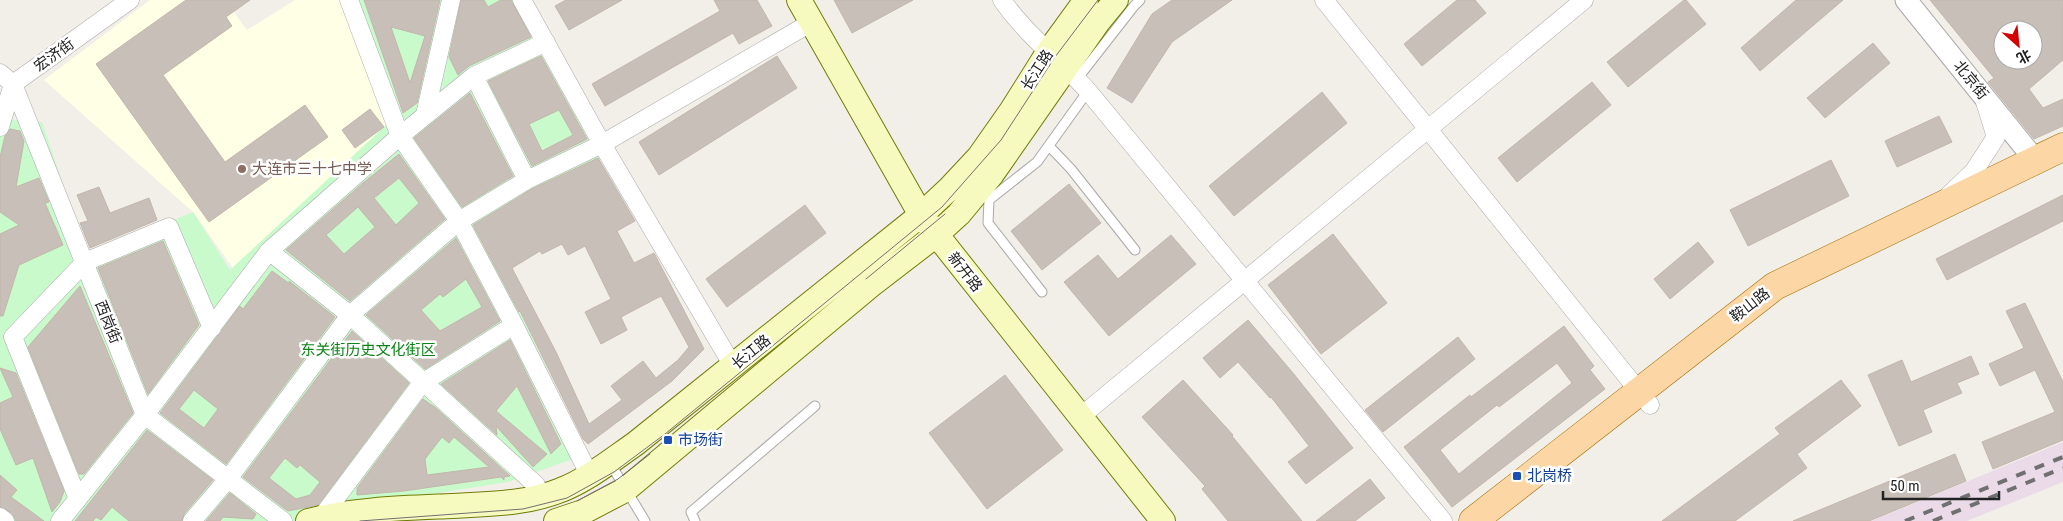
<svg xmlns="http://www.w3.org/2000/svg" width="2063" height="521" font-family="'Roboto Condensed','Noto Sans SC',sans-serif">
	<rect width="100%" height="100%" fill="#f2efe9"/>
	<path fill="#ebdbe8" d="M2063 442V482L1967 521H1871Z"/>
	<path fill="#ffffe5" d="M150 0H225L247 30 295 0H340L387 125 233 268 193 212 44 80Z"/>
	<path fill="#c8facc" d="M340 0H532L615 152 479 223 587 454 508 482 306 514 309 521H0V119L42 122 87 256 193 212 230 270 386 125Z"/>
	<path fill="#c7bfb8" stroke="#c4b6ab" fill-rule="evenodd" d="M186 0H250L226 17 232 26 163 75 225 162 305 105 328 137 209 222 96 64Z
		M364 0H440L417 103 403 113ZM391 27 425 36 410 83Z
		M461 0H484L488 7 501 0H511L531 37 469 66 458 75 449 57Z
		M566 0H622L569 30 555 6Z
		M714 0H757L772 26 739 44 733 33 605 106 592 84 720 11Z
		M834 0H913L852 33Z
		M1172 0H1232L1172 42 1132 103 1107 88 1152 14Z
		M1457 0H1475L1486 13 1422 66 1404 44Z
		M1684 0H1686L1706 24 1628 87 1607 62Z
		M1796 0H1843L1760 71 1741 48Z
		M1930 0H2063V60L2029 89 2043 108 2063 99V126L2034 139 1988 82 1994 78ZM2003 30H2033V60H2003Z
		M1873 43 1890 63 1825 118 1807 98Z
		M541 56 587 139 532 166 488 81ZM559 110 573 135 542 151 529 124Z
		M777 56 797 88 659 175 639 142Z
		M1592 82 1611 105 1517 182 1498 158Z
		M1322 92 1347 123 1234 216 1209 186Z
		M470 93 513 176 462 207 414 138Z
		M370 109 384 127 355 148 342 130Z
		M1939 116 1952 142 1897 167 1885 141Z
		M10 129 20 131 24 141 16 187 39 178 49 202 45 203 63 245 19 265 3 316H0V234L19 225 0 212V157L5 136Z
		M399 154 445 219 350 301 286 250 363 183ZM399 178 419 203 396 225 374 198ZM358 207 375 227 344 254 326 235Z
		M598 158 635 221 617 231 634 263 654 253 704 349 672 381 588 444 583 439 520 311 519 312 473 225 532 189ZM562 244 568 255 585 246 611 299 585 312 601 344 627 330 621 317 661 296 689 347 678 360 656 378 643 361 611 386 622 400 589 424 556 352 512 268 540 251 542 254Z
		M1831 160 1849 196 1748 246 1730 210Z
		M1069 184 1101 223 1042 270 1011 231Z
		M99 187 110 213 149 198 157 220 90 248 80 223 88 221 77 195Z
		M2063 195V221L1947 280 1936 259Z
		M805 205 826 233 727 307 706 279Z
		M1333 234 1387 303 1321 354 1268 285Z
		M1171 235 1196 264 1109 336 1064 282 1098 255 1118 279Z
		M456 238 500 321 425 369 366 315ZM466 279 482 307 440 331 421 310 440 294 443 297Z
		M163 241 199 325 148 394 98 268Z
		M1698 242 1714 262 1670 299 1654 279Z
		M272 271 290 284 289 281 335 317 226 464 160 413 240 306 243 309ZM194 390 218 409 204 428 179 409Z
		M80 286 133 413 84 474H79L28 347Z
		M2025 303 2063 382V440L1993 469 1982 442 2055 412 2035 370 2000 386 1989 364 2024 348 2006 311Z
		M1248 320 1293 373 1353 448 1306 484 1288 462 1309 446 1271 397 1270 398 1238 362 1220 378 1203 358Z
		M1564 326 1594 366 1590 370 1605 389 1452 507 1404 447 1470 395 1471 397ZM1557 363 1572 383 1459 474 1440 450 1497 405 1499 407Z
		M352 331 409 383 318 505 288 511 243 477ZM285 458 297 468 300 465 320 482 310 495 296 499 269 478Z
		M1458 337 1475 359 1383 432 1365 410Z
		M510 340 561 444 551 454 517 386 496 411 547 454 533 467 496 426 497 435 441 384Z
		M1971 356 1979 374 1957 383 1962 393 1923 410 1932 432 1899 446 1868 375 1902 360 1911 382Z
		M0 368 16 373 64 491 60 502 52 512 33 458 16 465 0 429V403L13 397Z
		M1005 375 1063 450 987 509 929 433Z
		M1183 380 1233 435 1232 436 1302 521H1228L1202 489 1205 486 1142 417Z
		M1841 380 1861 406 1797 454 1807 468 1735 521H1662L1780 434 1775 428Z
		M423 399 436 408 510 476 504 477V480L501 477 404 491 357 495V488ZM442 437 449 443 454 437 489 467 427 475 425 459Z
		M147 430 213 480 184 514 182 521H129L112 507 101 520 96 517 93 521H75Z
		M1955 454 1966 481 1869 521H1793Z
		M0 475 17 490 11 497 44 521H16L12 513 0 507Z
		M1370 479 1385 498 1355 521H1316Z
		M230 493 256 514 253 519 223 517 220 521H206Z"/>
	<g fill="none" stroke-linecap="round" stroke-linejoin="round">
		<defs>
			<path id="service" d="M1077 79 1134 6 1140 0
				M1049 146 1071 169 1135 250
				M1042 292 988 223 989 200 1037 162 1088 91
				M610 463 645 521
				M695 521 691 512 815 406"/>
			<path id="minor" d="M349 0 400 136 459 221 514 325 589 474
				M522 0 602 144 733 366
				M1002 0C1026 35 1060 60 1088 91L1443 521
				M1324 0 1650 405
				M0 73 13 84 145 415 283 521
				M474 76 527 180
				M425 115 451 0
				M0 127 13 84 130 0
				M1949 195 1974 171 1996 137 1985 102
				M269 251 350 315 536 485 540 497
				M1080 417 1584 0
				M78 499 13 337 85 262 169 227 212 328
				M0 517 5 521
				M321 518 422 383 514 325
				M60 521 145 415 269 251 400 136 474 76 546 42
				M192 521 228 479 350 315 459 221 527 180 602 144 812 22"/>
			<path id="tertiary" d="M1906 0 2035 160"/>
			<path id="secondary" d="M799 0 921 215 1163 521
				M308 521C354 509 405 508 452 506 488 504 527 504 561 490 587 480 612 460 635 444L921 215 950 188 979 157 1012 110 1049 51 1086 0
				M556 521 583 512 625 490 871 285 936 235 959 214 992 174 1098 22 1116 0"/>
			<path id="primary" d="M1473 521 1775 286 2063 147"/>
		</defs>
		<use href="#service" stroke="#a9a9a9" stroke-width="11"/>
		<use href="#minor" stroke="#a9a9a9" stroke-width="19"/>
		<use href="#tertiary" stroke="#a9a9a9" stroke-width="23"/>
		<use href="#secondary" stroke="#707d05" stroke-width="26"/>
		<use href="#primary" stroke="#a06b00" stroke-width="29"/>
		<use href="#service" stroke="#fff" stroke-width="9"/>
		<use href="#minor" stroke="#fff" stroke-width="18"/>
		<use href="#tertiary" stroke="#fff" stroke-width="21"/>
		<use href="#secondary" stroke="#f7fabf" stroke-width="24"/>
		<use href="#primary" stroke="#fcd6a4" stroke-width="28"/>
		<path stroke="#707070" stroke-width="1" d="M866 279 945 214
			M577 501 618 479 650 454
			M360 521 523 509 567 498 614 472 665 434 942 207 1001 140 1055 57 1098 0"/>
		<path stroke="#707070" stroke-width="4" stroke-dasharray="10 10" stroke-linecap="butt" d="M1905 521 2063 457
			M1933 521 2063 468"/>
	</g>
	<circle fill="#8d6e63" stroke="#fff" stroke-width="2" cx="242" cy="169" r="5"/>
	<g fill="#1a4fb4" stroke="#fff" stroke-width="2">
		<rect x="663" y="435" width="10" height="10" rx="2.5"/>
		<rect x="1512" y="471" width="10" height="10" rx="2.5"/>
	</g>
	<g text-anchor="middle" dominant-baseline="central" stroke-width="5" stroke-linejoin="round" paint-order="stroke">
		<g font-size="15" fill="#222" stroke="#fff">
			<text transform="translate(54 55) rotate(-36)">宏济街</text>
			<text transform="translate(1037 70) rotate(-57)">长江路</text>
			<text transform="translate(1971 80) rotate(51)">北京街</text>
			<text transform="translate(965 272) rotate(52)">新开路</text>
			<text transform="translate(1750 305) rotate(-38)">鞍山路</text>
			<text transform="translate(108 322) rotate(68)">西岗街</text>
			<text transform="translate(751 352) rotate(-39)">长江路</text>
		</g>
		<g font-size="15" fill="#785e54" stroke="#fff" text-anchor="start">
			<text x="252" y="169">大连市三十七中学</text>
		</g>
		<g font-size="15" fill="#0c8416" stroke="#fff">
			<text x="368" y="350">东关街历史文化街区</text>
		</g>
		<g font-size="15" fill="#164399" stroke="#fff" text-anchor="start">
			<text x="678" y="440">市场街</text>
			<text x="1527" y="476">北岗桥</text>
		</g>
	</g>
	<g transform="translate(2018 45) rotate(153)"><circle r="24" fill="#ffffff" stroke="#a7a7a7"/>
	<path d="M0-4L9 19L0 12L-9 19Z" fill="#d40000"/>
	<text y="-8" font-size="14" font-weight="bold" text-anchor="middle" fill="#222222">北</text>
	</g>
	<path d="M1883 491v8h116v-8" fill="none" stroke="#222222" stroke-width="2.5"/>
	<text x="1890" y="491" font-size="15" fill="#222222" stroke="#ffffff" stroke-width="4" paint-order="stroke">50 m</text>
</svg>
